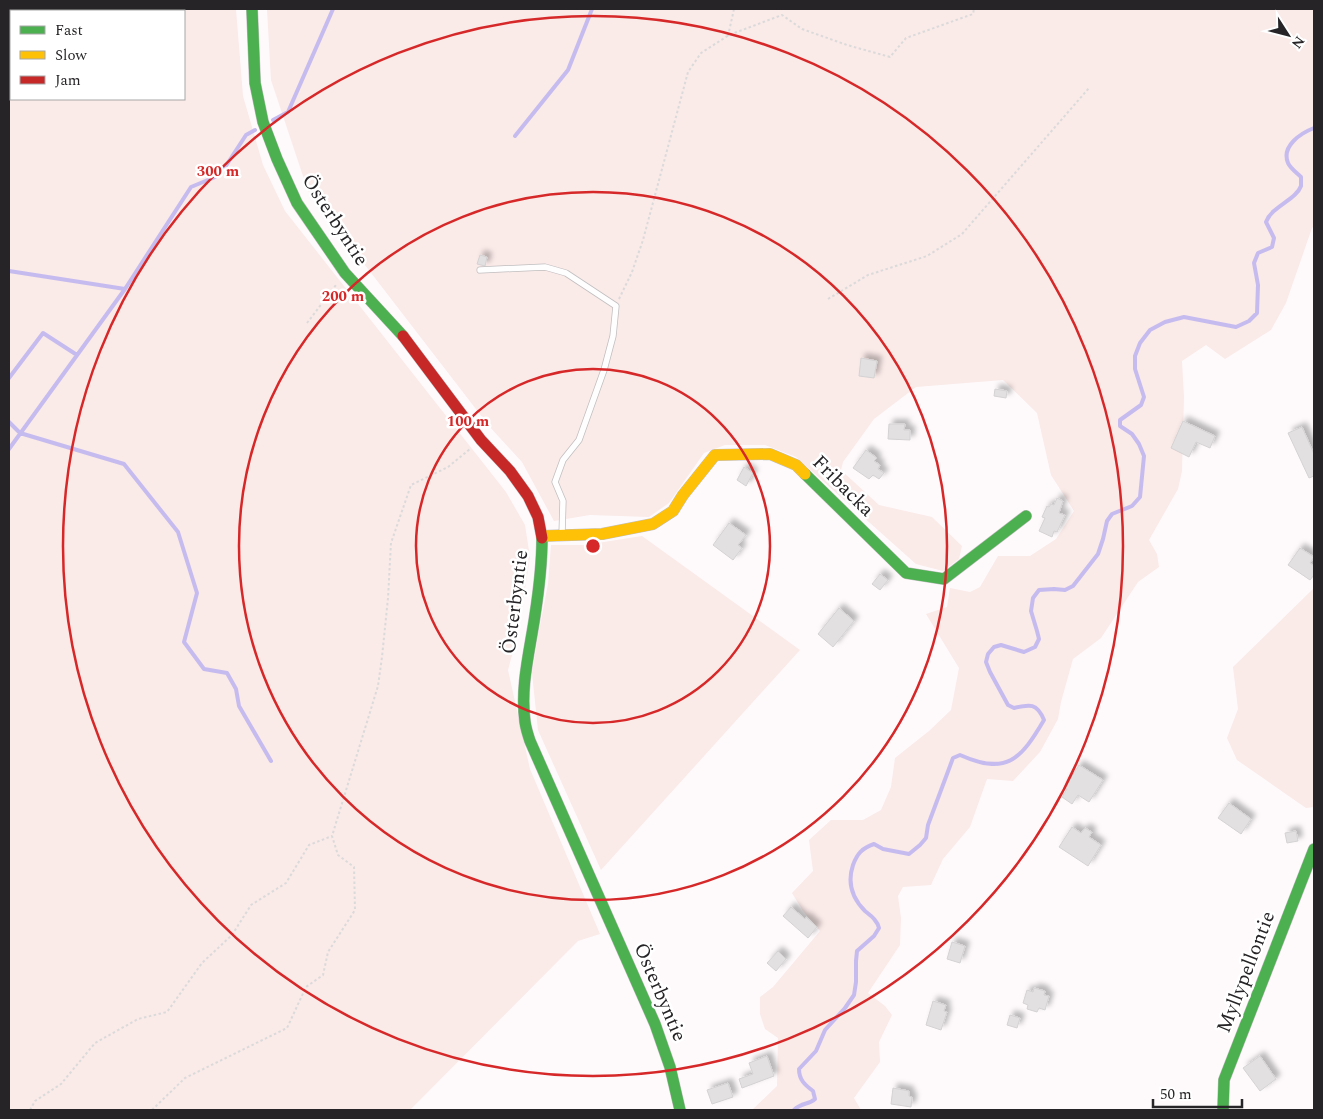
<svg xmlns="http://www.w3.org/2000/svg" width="1323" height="1119" font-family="Spectral,serif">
	<defs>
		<filter id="shadow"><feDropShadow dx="4.5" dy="-4.5" stdDeviation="2.5" flood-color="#0004"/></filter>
	</defs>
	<rect width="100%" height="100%" fill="#fefafc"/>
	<path fill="#faeae8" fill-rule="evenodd" d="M9 9H236L243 96 263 165 285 211 506 492 525 525 530 557 518 633 508 670 530 769 600 934 578 941 410 1110H9ZM11 11H184V99H11Z
		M267 9H1314V226L1312 228 1286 303 1271 330 1225 359 1206 345 1182 361 1184 397 1182 471 1178 489 1149 540 1157 554 1159 567 1138 582 1101 638 1073 659 1061 702 1058 719 1040 752 1013 781 987 779 970 827 943 859 931 885 903 887 898 896 901 918 900 945 868 993 885 1006 892 1015 879 1042 880 1062 854 1098 861 1110H752L777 1086 778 1038 765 1029 760 1014V997L773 987 820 931 803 911 792 893 813 871 809 840 831 820H863L881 810 891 787 895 758 929 731 951 710 959 668 926 614 947 607 950 588 970 592 980 587 998 556H1030L1056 539 1074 511 1051 475 1037 413 1003 380 916 387 874 419 843 462 841 470 879 505 932 517 962 546 959 559 943 571 916 564 796 457 765 445H725L704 453 669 503 649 517 590 515 554 521 522 462 489 426 308 191 271 80Z
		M642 536 800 650 601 870 538 730 532 673 538 636 548 584 551 545H585Z
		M1314 588V807L1306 808 1237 760 1227 738 1238 709 1233 667Z"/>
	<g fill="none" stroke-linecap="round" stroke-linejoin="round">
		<path stroke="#c6bbef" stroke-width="4" d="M273 120 288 112 333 9
			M515 136 568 70 592 9
			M9 271 125 289
			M9 378 43 333 77 355
			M9 422 20 433 124 464 178 532 197 593 184 642 204 669 227 673 236 689 239 706 271 761
			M9 449 125 289 191 187 220 175 246 135 255 130
			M794 1110C802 1102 809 1105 815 1099L813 1091C805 1085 799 1080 799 1069L816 1051 825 1030 845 1008 854 995 856 982V961L857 951 874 936 879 928C877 920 871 916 865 911 852 898 847 883 853 865 857 854 862 848 874 844L883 849 909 854 920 845 926 838 928 825 953 758 960 755C1007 776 1021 759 1044 720 1037 703 1030 704 1014 708L1008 705 990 672 986 662 988 654 994 647 1001 645 1024 652 1035 647 1039 639 1037 631 1031 611 1033 598 1039 590 1054 589 1065 590 1073 586 1098 554 1103 539 1107 521 1112 514 1132 506 1140 497 1144 456 1139 444 1132 434 1120 426V420L1141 405 1144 397 1135 369V356L1140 343 1150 330 1165 322 1184 317 1236 327 1249 321 1257 313 1258 285 1254 263 1258 253 1272 247 1274 238 1266 222C1272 206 1296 200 1301 186 1301 183 1301 180 1301 177 1297 173 1290 168 1288 163 1281 146 1301 133 1314 128"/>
	</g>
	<path fill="#e2e0e1" stroke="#d4d2d3" filter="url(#shadow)" d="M480 255 487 257 485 266 477 264Z
		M861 358 877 361 874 378 859 376Z
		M995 389 1007 391 1006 398 994 396Z
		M1183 421 1215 436 1210 448 1196 442 1189 457 1171 448Z
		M889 424H905L904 430H910V440L888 439Z
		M1302 427 1314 454V476L1309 478 1288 433Z
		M866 450 877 458 874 461 880 465 878 469 884 473 879 479 873 475 869 479 853 468Z
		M744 467 753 473 746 486 737 480Z
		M1057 498 1063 501 1059 513 1065 515 1057 532 1054 531 1052 537 1039 531 1045 518 1042 517 1047 506 1049 507 1051 504 1054 505Z
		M729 523 746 535 738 545 742 548 733 560 713 545Z
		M1300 548 1314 557 1310 563 1314 566V575L1310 580 1288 565Z
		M880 574 888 580 880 590 872 584Z
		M839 608 854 621 833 647 818 634Z
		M1079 765 1103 780 1089 802 1078 795 1072 804 1062 797 1067 789 1064 788Z
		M1229 803 1251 819 1241 834 1218 818Z
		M1072 827 1081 833 1085 828 1092 832 1089 837 1101 845 1088 866 1059 847Z
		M1296 831 1298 841 1287 843 1285 833Z
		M791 907 805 919 806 917 817 927 808 938 783 916Z
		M952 942 965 946 960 963 947 959Z
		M778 951 786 959 776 971 767 963Z
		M1034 988 1045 991 1044 995 1049 996 1045 1010 1039 1008 1037 1012 1027 1009 1028 1005 1023 1003 1027 990 1033 992Z
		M933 1001 946 1005 944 1011 947 1012 941 1030 926 1025Z
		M1010 1015 1020 1018 1017 1028 1007 1025Z
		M767 1056 774 1076 742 1088 739 1079 753 1074 749 1063Z
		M1260 1056 1276 1079 1260 1091 1243 1068Z
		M728 1083 733 1097 712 1104 707 1090Z
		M893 1088 909 1091V1096L912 1097 911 1107 891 1104Z"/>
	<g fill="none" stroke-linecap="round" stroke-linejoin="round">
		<defs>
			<path id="lane" d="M480 270 545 267 566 273 616 306 613 336 604 370 579 440 563 460 555 482 563 501 562 534"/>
			<path id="fast" d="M252 9 255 83 263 122 277 159 297 203 345 273 403 336
				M805 474 906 573 944 579 1026 516
				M542 538C542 563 539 589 535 615 530 650 520 686 525 722 526 729 528 735 530 741L655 1024 670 1067 680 1110
				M1223 1110 1224 1080 1314 849"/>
			<path id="slow" d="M542 536 602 534 653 524 673 511 683 495 715 455 770 454 796 465 805 474"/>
			<path id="jam" d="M403 336 481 440 510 471 528 496 538 517 542 538"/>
		</defs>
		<use href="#lane" stroke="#c0bebf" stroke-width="7"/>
		<use href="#fast" stroke="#c0bebf" stroke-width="12"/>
		<use href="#slow" stroke="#c0bebf" stroke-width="12"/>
		<use href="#jam" stroke="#c0bebf" stroke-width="12"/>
		<path stroke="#dbdadb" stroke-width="2" stroke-dasharray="2.5 2.5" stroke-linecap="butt" d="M728 36 734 9
			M619 299 632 272 643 240 688 72 701 53 729 35 782 15 802 29 847 45 890 57 906 38 973 14 974 9
			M828 299 868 275 927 256 962 234 1089 88
			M307 323 336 285
			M30 1110 35 1101 61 1084 95 1043 138 1019 167 1012 202 963 232 935 251 905 286 883 309 845 332 836
			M152 1110 185 1078 287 1028 306 987 323 975 328 952 355 910 354 867 338 855 332 836 378 686 382 657 388 598 391 543 411 485 448 467 470 449"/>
		<use href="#lane" stroke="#fffeff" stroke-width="5.5"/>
		<use href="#fast" stroke="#4caf50" stroke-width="11"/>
		<use href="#slow" stroke="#ffc107" stroke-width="11"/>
		<use href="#jam" stroke="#c62828" stroke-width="11"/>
	</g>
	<g fill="none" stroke="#d62828" stroke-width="2.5">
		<circle cx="593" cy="546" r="177"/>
		<circle cx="593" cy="546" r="354"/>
		<circle cx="593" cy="546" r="530"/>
	</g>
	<g text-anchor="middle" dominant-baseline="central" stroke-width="5" stroke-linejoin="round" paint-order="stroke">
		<g font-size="20" fill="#262426" stroke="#fff">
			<text transform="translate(335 220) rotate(57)">Österbyntie</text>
			<text transform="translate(843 486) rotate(45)">Fribacka</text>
			<text transform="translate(515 602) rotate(-83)">Österbyntie</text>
			<text transform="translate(1246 972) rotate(-69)">Myllypellontie</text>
			<text transform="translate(660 992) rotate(67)">Österbyntie</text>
		</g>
	</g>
	<circle cx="593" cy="546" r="8" fill="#d62828" stroke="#fff" stroke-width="2.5"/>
	<g font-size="15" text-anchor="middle" font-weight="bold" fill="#d62828" stroke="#fff" stroke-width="5" stroke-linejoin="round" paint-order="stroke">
		<text x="218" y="176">300 m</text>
		<text x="343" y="301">200 m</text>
		<text x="468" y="426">100 m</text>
	</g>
	<rect width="1323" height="1119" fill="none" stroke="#262426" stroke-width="20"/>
	<rect x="10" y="10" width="175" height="90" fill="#ffffff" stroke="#a8a7a8"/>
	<rect x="20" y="26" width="25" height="8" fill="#4caf50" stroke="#a8a7a8"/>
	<text x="55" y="35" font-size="15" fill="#262426">Fast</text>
	<rect x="20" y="51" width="25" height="8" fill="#ffc107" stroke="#a8a7a8"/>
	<text x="55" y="60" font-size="15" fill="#262426">Slow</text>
	<rect x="20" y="76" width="25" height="8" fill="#c62828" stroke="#a8a7a8"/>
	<text x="55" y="85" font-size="15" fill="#262426">Jam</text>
	<g transform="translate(1288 35) rotate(126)" stroke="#ffffff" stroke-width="4" paint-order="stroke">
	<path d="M0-4L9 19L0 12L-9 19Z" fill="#262426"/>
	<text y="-8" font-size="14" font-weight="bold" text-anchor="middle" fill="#262426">N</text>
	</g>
	<path d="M1153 1099v8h89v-8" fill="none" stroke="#262426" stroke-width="2.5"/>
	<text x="1160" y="1099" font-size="15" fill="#262426" stroke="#ffffff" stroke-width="4" paint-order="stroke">50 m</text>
</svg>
